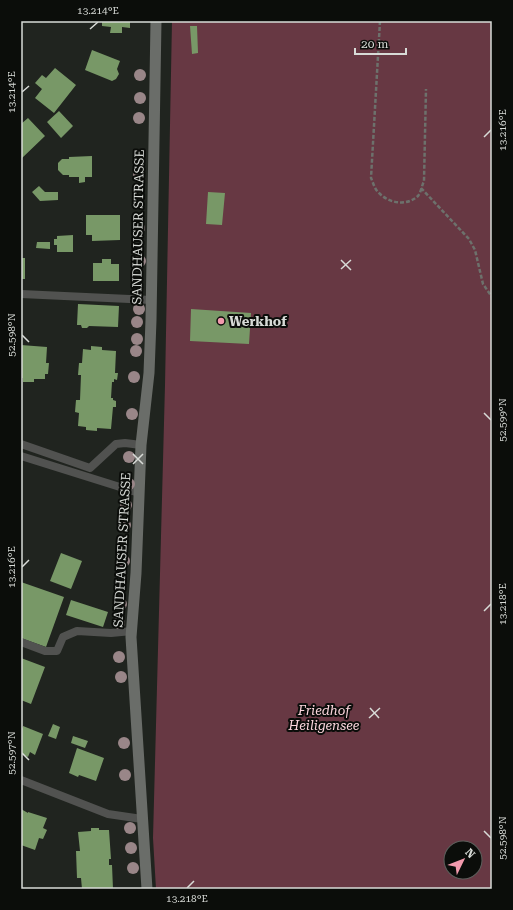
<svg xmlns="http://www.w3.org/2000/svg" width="513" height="910" font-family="'Roboto Serif',serif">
	<rect width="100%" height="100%" fill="#20241f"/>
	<path fill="#673843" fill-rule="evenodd" d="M172 21H492V889H156L153 838 165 385ZM451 848H475V872H451Z"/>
	<path fill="#789867" d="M102 21H130V28L122 27V33H110L111 27 102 26Z
		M190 26H197L198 53 192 54Z
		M92 50 120 61 117 69 119 74 116 79 112 81 85 70Z
		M55 68 76 85 54 113 35 98 42 89 35 83 42 75 46 78Z
		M59 111 73 126 61 138 47 122Z
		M28 118 45 136 21 159V124Z
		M92 156V177H85V182L79 183V177H69V175H63L58 170V163L62 159H69V157Z
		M39 186 45 192H58V200L40 201 32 192Z
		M208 192 225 193 222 225 206 224Z
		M86 215H120V240L92 241V235H86Z
		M73 235V252H57V245H54V239H57V236Z
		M37 242H50V249L36 248Z
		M21 258H25V279H21Z
		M102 259H111V264H119V281H93V263H102Z
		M78 304 119 306 118 327 89 326 87 328H82L81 325H77Z
		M191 309 251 313 249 344 190 341Z
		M21 345 47 347 46 363H49L48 374H45V379H34V382H23V378H21Z
		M91 346 102 347V350L116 351 115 373H118L117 380 114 379V382H112L111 398H113V400L116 401V407H113L111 429 97 428V431L86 430V427L78 426 79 413 75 412 76 400H80L81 375H78L79 363H82L83 349 91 350Z
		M61 553 82 561 71 589 50 581Z
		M21 582 64 597 46 647 21 638Z
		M71 600 108 612 103 627 66 615Z
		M21 658 45 667 31 704 21 700Z
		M53 724 60 727 56 739 48 736Z
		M23 726 43 734 35 755 30 752 28 757 21 754V732Z
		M73 736 88 741 85 748 71 743Z
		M77 748 104 758 96 781 79 775 78 777 69 773Z
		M21 809 28 813V812L47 818 43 828 47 830 43 839 39 838 35 850 21 845Z
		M91 828H99V830H109L111 859H109V865H112L113 889H82L81 878H77L76 851H80L78 832 91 831Z"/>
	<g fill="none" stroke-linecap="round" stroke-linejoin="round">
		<path stroke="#6d716c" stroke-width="2.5" stroke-dasharray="4 2" stroke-linecap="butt" d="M380 21 371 178C373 182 374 188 378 192 388 203 406 207 418 196 421 192 422 185 424 181L426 89
			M421 188 469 239 475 250 483 284 492 297"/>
		<path stroke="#515250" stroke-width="8" d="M21 294 151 300
			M21 444 90 468 116 444 125 443 141 445
			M21 456 139 493
			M21 642 45 651H57L63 637 77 631 111 633 132 631
			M21 780 108 814 142 819"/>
		<path stroke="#6a6d69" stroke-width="11" d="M147 889 131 637 136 573 141 445 149 373 151 320 156 21"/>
	</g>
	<g fill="#998688">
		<circle cx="140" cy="75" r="6"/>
		<circle cx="140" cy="98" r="6"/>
		<circle cx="139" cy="118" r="6"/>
		<circle cx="139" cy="156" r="6"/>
		<circle cx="139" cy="175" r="6"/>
		<circle cx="139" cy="228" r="6"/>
		<circle cx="140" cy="261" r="6"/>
		<circle cx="139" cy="309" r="6"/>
		<circle cx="137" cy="322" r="6"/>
		<circle cx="137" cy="339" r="6"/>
		<circle cx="136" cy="351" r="6"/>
		<circle cx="134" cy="377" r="6"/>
		<circle cx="132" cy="414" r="6"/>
		<circle cx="129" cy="457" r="6"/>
		<circle cx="129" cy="484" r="6"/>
		<circle cx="126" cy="505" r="6"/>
		<circle cx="125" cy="525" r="6"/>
		<circle cx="124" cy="561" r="6"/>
		<circle cx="121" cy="604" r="6"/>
		<circle cx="119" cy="623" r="6"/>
		<circle cx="119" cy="657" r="6"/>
		<circle cx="121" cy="677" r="6"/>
		<circle cx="124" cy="743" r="6"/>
		<circle cx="125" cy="775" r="6"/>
		<circle cx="130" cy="828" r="6"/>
		<circle cx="131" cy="848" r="6"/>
		<circle cx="133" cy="868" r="6"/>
	</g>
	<path fill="none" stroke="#d8dbd7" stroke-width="1.5" d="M90 29 98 22M22 92 29 86M484 137 491 130M341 260 351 270M341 269 351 260M22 335 29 342M484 413 491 420M133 454 143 464M133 464 143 454M22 567 29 560M484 611 491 604M370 708 379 718M369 718 380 708M22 753 29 760M484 831 491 838M187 888 194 881"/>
	<circle fill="#f29aad" stroke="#0b0d0a" stroke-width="1.5" cx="221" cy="321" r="4"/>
	<g text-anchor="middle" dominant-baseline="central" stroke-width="4" stroke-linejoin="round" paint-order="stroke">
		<g font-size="13" fill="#d8dbd7" stroke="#0b0d0a">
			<text transform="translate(138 227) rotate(-89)">SANDHAUSER STRASSE</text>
			<text transform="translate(122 550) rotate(-87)">SANDHAUSER STRASSE</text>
		</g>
		<g font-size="13" font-weight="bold" fill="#d8dbd7" stroke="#0b0d0a" text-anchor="start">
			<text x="229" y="321">Werkhof</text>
		</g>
		<g font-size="13" font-style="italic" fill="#fcd6dd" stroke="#0b0d0a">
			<text x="324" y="710">Friedhof<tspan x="324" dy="15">Heiligensee</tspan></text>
		</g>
	</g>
	<rect width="513" height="910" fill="none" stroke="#0b0d0a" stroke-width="44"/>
	<g transform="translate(463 860) rotate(47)"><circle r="19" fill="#0b0d0a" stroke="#5d5f5c"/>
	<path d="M0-3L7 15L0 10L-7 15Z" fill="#f29aad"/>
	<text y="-6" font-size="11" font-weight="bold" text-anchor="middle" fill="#d8dbd7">N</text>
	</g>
	<path d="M355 48v6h51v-6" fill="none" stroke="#d8dbd7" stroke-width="2"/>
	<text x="361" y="48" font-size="12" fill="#d8dbd7" stroke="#0b0d0a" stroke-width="3" paint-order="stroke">20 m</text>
	<rect x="22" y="22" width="469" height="866" fill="none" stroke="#d8dbd7" stroke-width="1.5"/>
	<g font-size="10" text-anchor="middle" fill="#d8dbd7">
		<text x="98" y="14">13.214°E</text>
		<text transform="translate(11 92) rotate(-90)" y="4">13.214°E</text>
		<text transform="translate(502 130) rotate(-90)" y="4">13.216°E</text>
		<text transform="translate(11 335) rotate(-90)" y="4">52.598°N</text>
		<text transform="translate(502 420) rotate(-90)" y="4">52.599°N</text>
		<text transform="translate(11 567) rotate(-90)" y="4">13.216°E</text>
		<text transform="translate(502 604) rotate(-90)" y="4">13.218°E</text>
		<text transform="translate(11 753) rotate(-90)" y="4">52.597°N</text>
		<text transform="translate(502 838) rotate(-90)" y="4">52.598°N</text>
		<text x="187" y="902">13.218°E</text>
	</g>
</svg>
